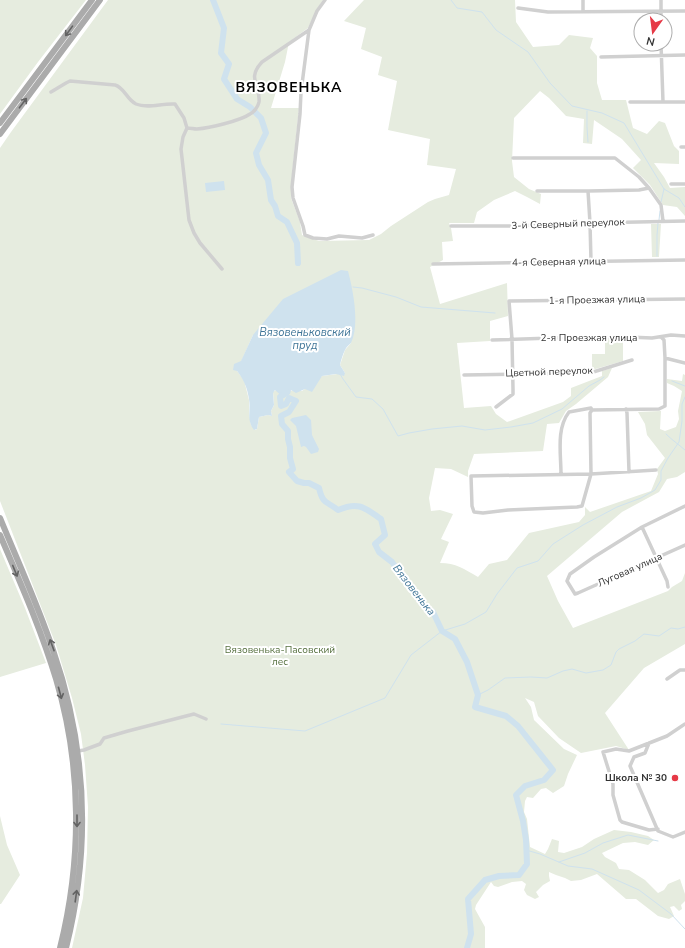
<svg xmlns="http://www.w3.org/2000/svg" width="685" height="948" font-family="'Nunito Sans',sans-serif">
	<rect width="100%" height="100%" fill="#fff"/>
	<path fill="#e6ecdf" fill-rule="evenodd" d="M0 0H86L38 62 0 114Z
		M108 0H323L317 9 308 28 289 42 285 62 271 108H299L292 174 291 198 300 222 302 235 319 241 369 240 381 234 391 226 428 202 435 199 449 195 456 169 427 165 430 139 388 130 397 81 378 75 382 57 361 49 366 28 344 21 364 0H515L516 22 533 47 559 45 569 35 593 38 590 48 597 56V83L602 100H626L633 128 647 134 659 121 665 123 674 146 679 151V164L654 163 664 177 670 188 685 187V216L677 207 663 205 650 185 633 168 641 160 622 139 594 120 592 144 583 143 584 119 566 116 549 98 540 91 514 118 512 161 514 177 529 189 541 194 540 204 527 197 515 191 494 200 477 212 474 223H449L451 228 453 241 442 242 443 260 430 267 440 304 507 283 508 316 490 321V341L457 343 464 408 491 406 496 414 507 422 563 402 571 396V388L602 376V371L612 368 608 377 576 404 566 411 559 423 547 424 543 451 474 454 468 471V477L451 469 435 468 429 498 431 511 440 510 453 514 441 539 449 542 440 563C456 563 464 569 478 577L489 564 507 560 529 533 579 522 585 515V507L590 512 651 491 658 474 657 469 665 458 647 435 645 424 638 412 661 411 660 429 665 431 676 427 679 419 678 411 682 391 674 386 667 383V379L682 381 683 374 685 375V472L677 477 667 479 659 492 622 512 547 576 558 601 573 628 668 591 672 587 682 581 685 573V644L644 668 605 713 629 750 616 746 581 753 559 738 538 716 534 702 525 698 531 707 534 720 564 749 577 755 568 774 564 786 553 793 546 788 541 789 533 798 527 797 525 801 524 812 527 819 530 847 545 854 548 849 552 839 559 841 558 852 564 853 582 847 594 839 614 830 631 832 648 836 654 840 648 845 635 842 623 843 602 853 605 857 616 863 619 869 629 870 645 880 658 893 664 890 668 884 680 879 685 894V901L681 905 682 909 679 911 674 906 670 907 674 916 669 919 658 916 636 899H626L597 874 581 880 571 881 565 878 556 875 549 872V876L550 881 543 885 536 892 539 897 535 899 527 895 524 890 526 884 522 881 512 882 498 887 494 886 491 882 476 905 475 909 485 927V948H72L83 898 87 853 88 807 85 765 81 734 72 698 56 645 0 501V148L11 132ZM253 335 351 343 345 350 340 365 345 373 322 376 302 391 276 390 273 392 274 405 271 411 272 416 268 415 259 417 257 429 255 430 251 425 249 414V400L244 380 237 371Z
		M651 224H661L659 257H652Z
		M605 338 623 339V361L592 370V354H605Z
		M0 549 25 608 46 663 0 677Z
		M0 816 7 845 20 875 1 904H0Z"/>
	<path fill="#cfe2ee" d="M224 181 225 190 206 192 205 183Z
		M341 270 348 271C353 290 360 324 351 343 349 345 346 347 345 350 343 354 341 360 340 365L345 373 344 376 336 374 322 376 312 392 305 389 296 393 291 390 290 394 284 398 275 390 273 393 274 405 271 411 272 416 268 415 259 417 257 429 254 430C246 419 251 411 249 399 247 387 244 380 237 371L233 370 234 364 241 361 253 335 283 299Z
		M306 415 311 420 312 435 319 449 318 452 311 454 306 447 304 446 301 447 296 426 290 420 292 418Z"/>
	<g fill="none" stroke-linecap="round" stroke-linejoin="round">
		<path stroke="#cfe2ee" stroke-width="1" d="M451 0 457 8 482 12 496 30 528 52 550 83 572 106 602 113 624 123 664 189 679 198 685 207
			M587 111V127L588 142
			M661 202 664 189
			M659 220 660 211
			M657 256V235L658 223
			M353 287 362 288 396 297 421 307 495 313
			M340 374 343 379 356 397 372 399 383 409 398 436 409 433 432 429 462 426 485 430 511 427 533 423 562 409 589 386 600 380 604 377
			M672 381 685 386
			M666 434C672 440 678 444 685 450
			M478 695 488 690 505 678 531 677 547 678 563 671 572 669 586 673 603 670 611 665 616 652 619 649 635 641 644 634 659 636 671 628 678 629 685 627
			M221 724 305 731 385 698 411 655 442 631 465 624 486 612 497 594 517 568 538 561 553 544 583 525 617 507 641 498 655 490 661 480V471L668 458 679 442 682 421V404L685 397
			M526 850 540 854 568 866 592 869 639 890 671 914 685 929
			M559 862 585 853 603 843 628 835 658 841"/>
		<path stroke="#cfe2ee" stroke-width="6" d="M213 0 224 28 221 53 229 64 224 79 237 99 250 107 261 118 266 133 256 153 259 165 268 180 271 200 275 206 278 216 287 222 297 243 298 263
			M287 392 280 397 281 406 286 404 289 398 296 401 289 412 281 416 282 424 288 431V439L290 447V458L293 469 289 472 297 481 304 483H309L319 488C323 505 327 501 338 510 359 501 365 508 381 519L385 535 375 544 379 552 392 562 422 604 433 612 442 631 455 639 467 662 478 695 475 707 506 716 518 726 553 770 544 780 525 786 516 795 523 821 526 840 527 864 519 875 499 876 485 880 468 899 471 934 467 948"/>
		<path stroke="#d0d0d0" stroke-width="3.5" d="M325 0 317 11 309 30 301 92 300 114 292 187 293 198 303 226 305 235 313 238 327 239 339 236 362 238 373 235
			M661 0V20
			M518 8 548 12 685 11
			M583 12V0
			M661 44 663 102
			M601 57 685 55
			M51 92 66 83 70 81 115 85C124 87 127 100 136 104 148 109 162 103 175 104L184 118 187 128C190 128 194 129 197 129 209 128 240 121 250 114 254 112 258 107 259 102 261 86 246 79 262 62L309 30
			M630 102H685
			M187 128 183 137 181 149 189 220 194 233 200 243 222 269
			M681 147H685
			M513 158H615L639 177 649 188 661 205 663 221
			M671 184H685
			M537 191H588L639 190 649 188
			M588 191 590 223 591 261
			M451 226H510L590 223 685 221
			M433 264 685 260
			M492 340 581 337H628L652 338 671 335 685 336
			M665 358 685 363
			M464 375 590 373 632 360
			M496 407 513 394V389L512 339 509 301 685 299
			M626 409 627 413 629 472
			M592 410 590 413 591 474 582 506 577 507 508 510 483 513 474 512 472 506 471 476 591 474 656 470
			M561 474C561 454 556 429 569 412L591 408 592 410 659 409 665 406V358L664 340 661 337
			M685 506 642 527 594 557 570 574 567 581 575 594 578 593 685 545
			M642 527 667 581 668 587
			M667 679 680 670H685
			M649 743 645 753 634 757 630 766 658 831 673 837 685 832
			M78 751 84 750 100 744 104 738 128 731 194 714 206 719
			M658 829 649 830 622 822 620 820 613 795V784L603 752 616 749 629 751 667 736 685 724"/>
		<path stroke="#ababab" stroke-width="6" d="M0 123 92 0
			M0 134 100 0
			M0 518C18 562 38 605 53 650 87 748 91 848 66 948
			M0 535C20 582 41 629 56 679 82 766 82 860 60 948"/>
	</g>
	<defs><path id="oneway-shaft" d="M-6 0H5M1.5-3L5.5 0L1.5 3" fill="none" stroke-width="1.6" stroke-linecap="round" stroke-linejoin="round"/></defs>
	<g stroke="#636363">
		<use href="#oneway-shaft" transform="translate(69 31) rotate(126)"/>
		<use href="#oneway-shaft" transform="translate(23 103) rotate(-53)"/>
		<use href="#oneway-shaft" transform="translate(15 571) rotate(68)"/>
		<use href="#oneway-shaft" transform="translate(52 645) rotate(-110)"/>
		<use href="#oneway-shaft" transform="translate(60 693) rotate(75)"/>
		<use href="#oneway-shaft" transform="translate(77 821) rotate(90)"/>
		<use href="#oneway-shaft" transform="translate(76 896) rotate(-82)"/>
	</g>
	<circle fill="#e63946" stroke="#fff" stroke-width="1.5" cx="675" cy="778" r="4"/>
	<g text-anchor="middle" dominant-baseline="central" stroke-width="4" stroke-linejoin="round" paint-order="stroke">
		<g font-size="10" fill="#333" stroke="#fff">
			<text transform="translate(568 224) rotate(-2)">3-й Северный переулок</text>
			<text transform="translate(559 262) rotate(-1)">4-я Северная улица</text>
			<text transform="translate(597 300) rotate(-1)">1-я Проезжая улица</text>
			<text x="589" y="338">2-я Проезжая улица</text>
			<text transform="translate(549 372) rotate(-2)">Цветной переулок</text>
			<text transform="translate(630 570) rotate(-24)">Луговая улица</text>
		</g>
		<g font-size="10" fill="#56703f" stroke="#fff">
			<text x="280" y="650">Вязовенька-Пасовский<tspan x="280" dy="12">лес</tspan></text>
		</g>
		<g font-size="10" font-weight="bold" fill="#333" stroke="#fff" text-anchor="end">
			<text x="667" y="778">Школа № 30</text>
		</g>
		<g font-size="11" font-style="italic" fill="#3f7597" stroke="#fff">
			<text x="305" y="332">Вязовеньковский<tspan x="305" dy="13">пруд</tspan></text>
			<text transform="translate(414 590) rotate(52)">Вязовенька</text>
		</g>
		<g font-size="14" font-weight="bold" letter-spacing="1" fill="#000" stroke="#fff">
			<text x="289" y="87">ВЯЗОВЕНЬКА</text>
		</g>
	</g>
	<g transform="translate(653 32) rotate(194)"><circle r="19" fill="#ffffff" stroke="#adadad"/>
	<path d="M0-3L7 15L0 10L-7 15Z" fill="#e63946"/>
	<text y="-6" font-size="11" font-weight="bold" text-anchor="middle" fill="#333333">N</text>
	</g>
</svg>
